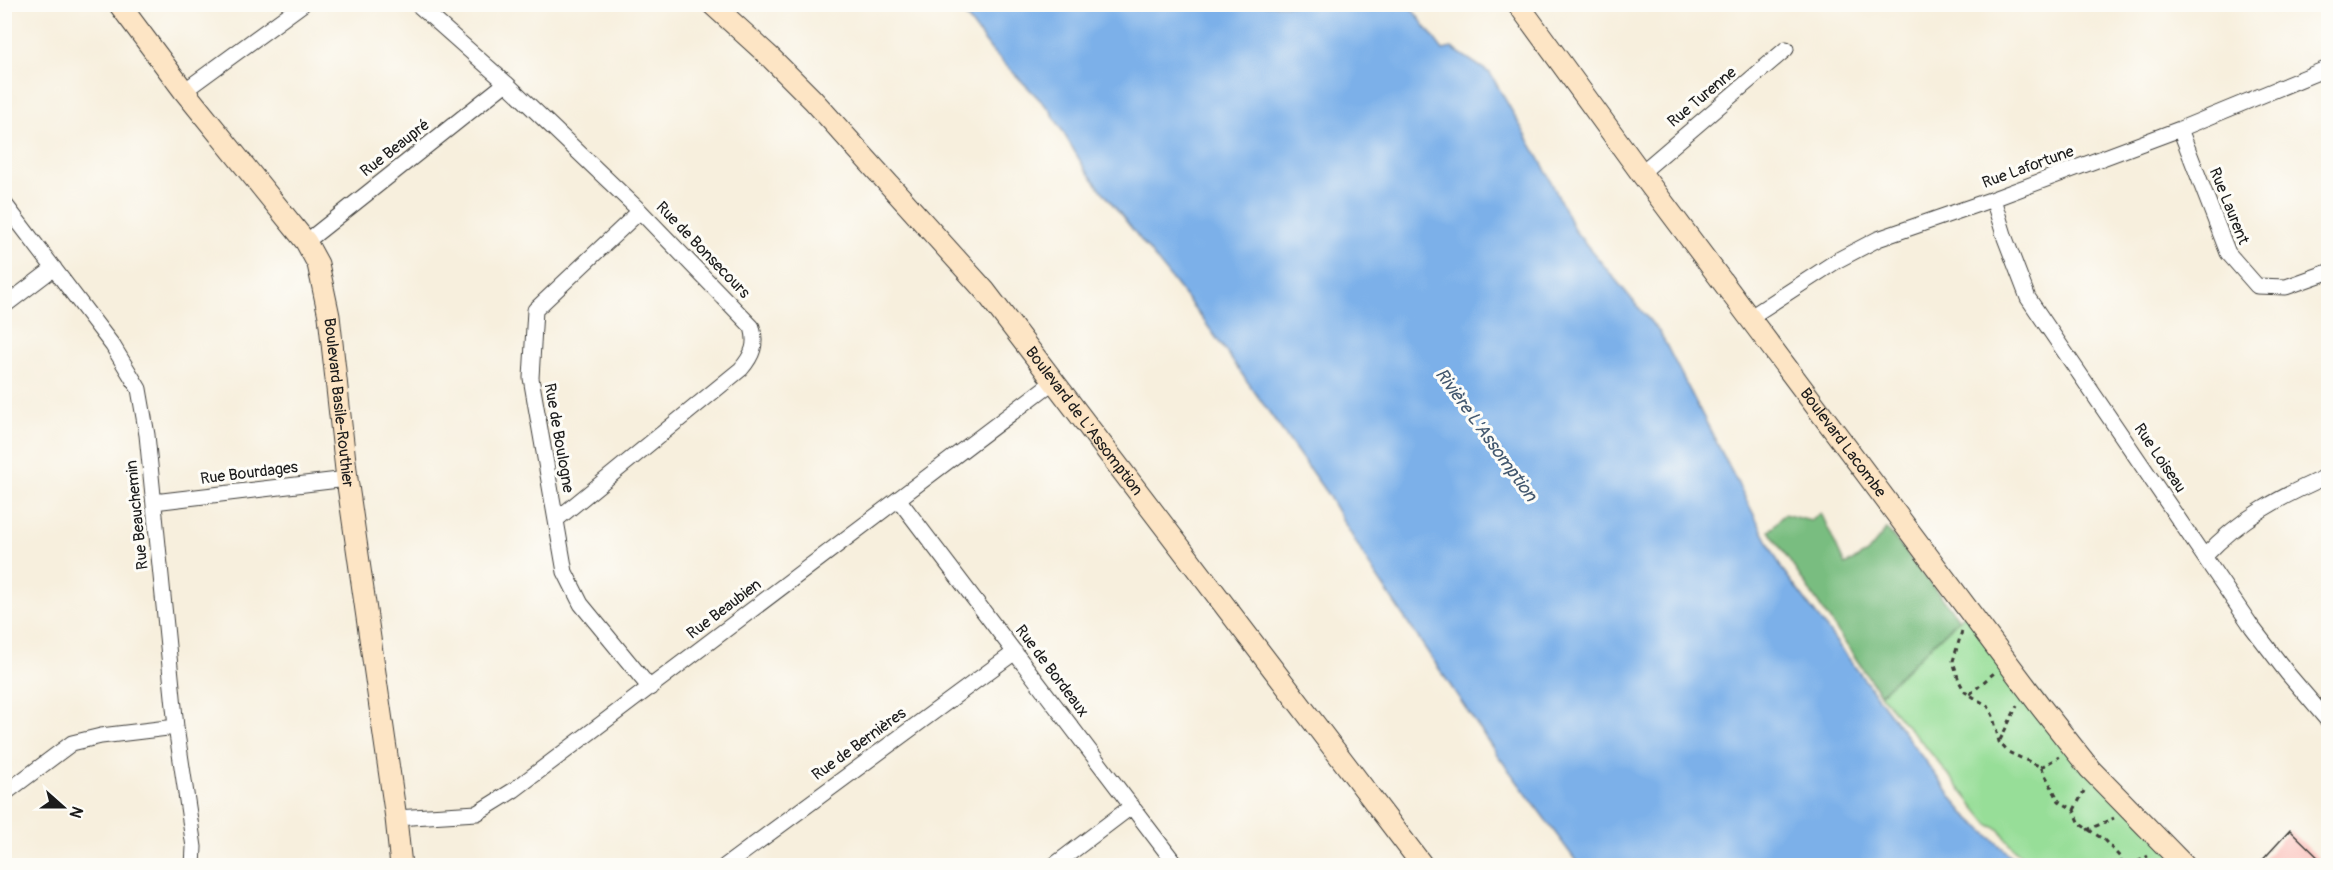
<svg xmlns="http://www.w3.org/2000/svg" width="2333" height="870" font-family="Pangolin,sans-serif">
	<rect width="100%" height="100%" fill="#fdfcf7"/>
	<filter id="ink" filterUnits="userSpaceOnUse"><feTurbulence type="fractalNoise" baseFrequency=".0167" numOctaves="2"/><feDisplacementMap in="SourceGraphic" scale="12" xChannelSelector="R" yChannelSelector="G"/><feConvolveMatrix kernelMatrix="1 2 1 2 8 2 1 2 1" color-interpolation-filters="sRGB"/></filter>
	<filter id="wash" filterUnits="userSpaceOnUse"><feTurbulence type="fractalNoise" baseFrequency=".008" numOctaves="4" result="noise"/><feDisplacementMap in="SourceGraphic" scale="24" xChannelSelector="R" yChannelSelector="G"/><feGaussianBlur stdDeviation="1.35" result="paint"/><feColorMatrix in="noise" values="0 0 0 0 0 0 0 0 0 0 0 0 0 0 0 0 0 1.4 0 .05"/><feComposite in="paint" operator="in"/></filter>
	<g filter="url(#wash)">
		<rect width="100%" height="100%" fill="#f7efdd"/>
		<path fill="#97de98" stroke="#5a7d5a" stroke-width="1.5" d="M1968 611 2185 865H2034L2016 851 1999 829 1989 825 1917 736 1901 720 1880 694Z"/>
		<path fill="#79bd80" stroke="#4a6c4e" stroke-width="1.5" d="M1821 513 1845 565 1867 553 1887 529 1959 619 1880 694 1769 531 1784 514 1811 521Z"/>
		<path fill="#7cb0e9" stroke="#4c6682" stroke-width="1.5" d="M957 5H1409L1443 50 1452 48 1490 73 1543 165 1575 231 1660 333 1782 569 1963 812 2021 865H1579L1496 753 1371 568 1328 495 1202 318 1085 169 1050 110 992 51Z"/>
		<g id="blocks">
			<path fill="#faa8a3" d="M2290 830 2327 866H2257Z"/>
		</g>
	</g>
	<g filter="url(#ink)">
		<use href="#blocks" fill-opacity="0" stroke="#3d3c39" stroke-width="1.5"/>
		<g fill="none" stroke-linecap="round" stroke-linejoin="round">
			<defs>
				<path id="street" d="M417 4 506 83 640 211 752 327C757 344 753 355 741 369L556 520
					M184 91 303 4
					M2180 129 2228 253 2257 286 2286 287 2328 272
					M1641 173 1786 49
					M1993 199 2005 238 2028 298 2252 627 2288 674 2328 721
					M4 203 113 346 139 389 147 435 176 727 194 847 193 866
					M640 211 535 310 531 378 565 572 581 604 650 688
					M306 242 506 83
					M4 306 54 268
					M1749 318 1838 260 1878 239 1993 199 2180 129 2328 68
					M899 500 1177 866
					M154 502 347 479
					M2205 556C2240 518 2282 496 2328 476
					M4 794 72 743 101 736 176 727
					M396 818 477 813 514 790 1054 381
					M725 866 1015 652
					M1053 866 1132 806"/>
				<g id="secondary">
					<path id="s1" d="M119 4 184 91 306 242 318 264 329 316 347 479 396 818 401 866"/>
					<path id="s2" d="M712 4 769 56 813 100 985 291 1423 866"/>
					<path id="s3" d="M1518 4 1641 173 2041 707 2090 769 2185 866"/>
				</g>
			</defs>
			<use href="#street" stroke="#3d3c39" stroke-width="17"/>
			<use href="#secondary" stroke="#3d3c39" stroke-width="23"/>
			<path stroke="#3d3c39" stroke-width="3" stroke-dasharray="4.5 4.5" stroke-linecap="butt" d="M1962 631 1953 661 1959 681 1965 692 1988 706 1993 716 1999 742 2008 752 2041 767 2059 801 2074 810 2080 824 2104 840 2120 857 2123 866
				M1970 694 1994 673
				M2000 740 2017 706
				M2041 767 2059 757
				M2074 810 2084 791
				M2087 830 2114 818
				M2130 866 2148 856"/>
			<use href="#street" stroke="#fff" stroke-width="15"/>
			<use href="#secondary" stroke="#fde5c5" stroke-width="21"/>
		</g>
	</g>
	<g text-anchor="middle" dominant-baseline="central" stroke-width="6" stroke-linejoin="round" paint-order="stroke">
		<g font-size="16" fill="#1c1c1c" stroke="#fdfcf7">
			<text transform="translate(1702 97) rotate(-40)">Rue Turenne</text>
			<text transform="translate(395 148) rotate(-38)">Rue Beaupré</text>
			<text transform="translate(2028 167) rotate(-20)">Rue Lafortune</text>
			<text transform="translate(2229 206) rotate(68)">Rue Laurent</text>
			<text transform="translate(703 250) rotate(46)">Rue de Bonsecours</text>
			<text stroke="none"><textPath href="#s1" startOffset="468">Boulevard Basile-Routhier</textPath></text>
			<text stroke="none"><textPath href="#s2" startOffset="560">Boulevard de L'Assomption</textPath></text>
			<text transform="translate(559 438) rotate(80)">Rue de Boulogne</text>
			<text stroke="none"><textPath href="#s3" startOffset="546">Boulevard Lacombe</textPath></text>
			<text transform="translate(2160 458) rotate(56)">Rue Loiseau</text>
			<text transform="translate(249 473) rotate(-7)">Rue Bourdages</text>
			<text transform="translate(137 515) rotate(-96)">Rue Beauchemin</text>
			<text transform="translate(724 609) rotate(-37)">Rue Beaubien</text>
			<text transform="translate(1052 671) rotate(53)">Rue de Bordeaux</text>
			<text transform="translate(859 744) rotate(-36)">Rue de Bernières</text>
		</g>
		<g font-size="18" font-style="italic" fill="#42576e" stroke="#fdfcf7">
			<text transform="translate(1486 435) rotate(54)">Rivière L'Assomption</text>
		</g>
	</g>
	<rect width="2333" height="870" fill="none" stroke="#fdfcf7" stroke-width="24"/>
	<g transform="translate(63 807) rotate(111)" stroke="#fdfcf7" stroke-width="4.5" paint-order="stroke">
	<path d="M0-4.5L10 22L0 15L-10 22Z" fill="#1c1c1c"/>
	<text y="-9" font-size="16" font-weight="bold" text-anchor="middle" fill="#1c1c1c">N</text>
	</g>
</svg>
